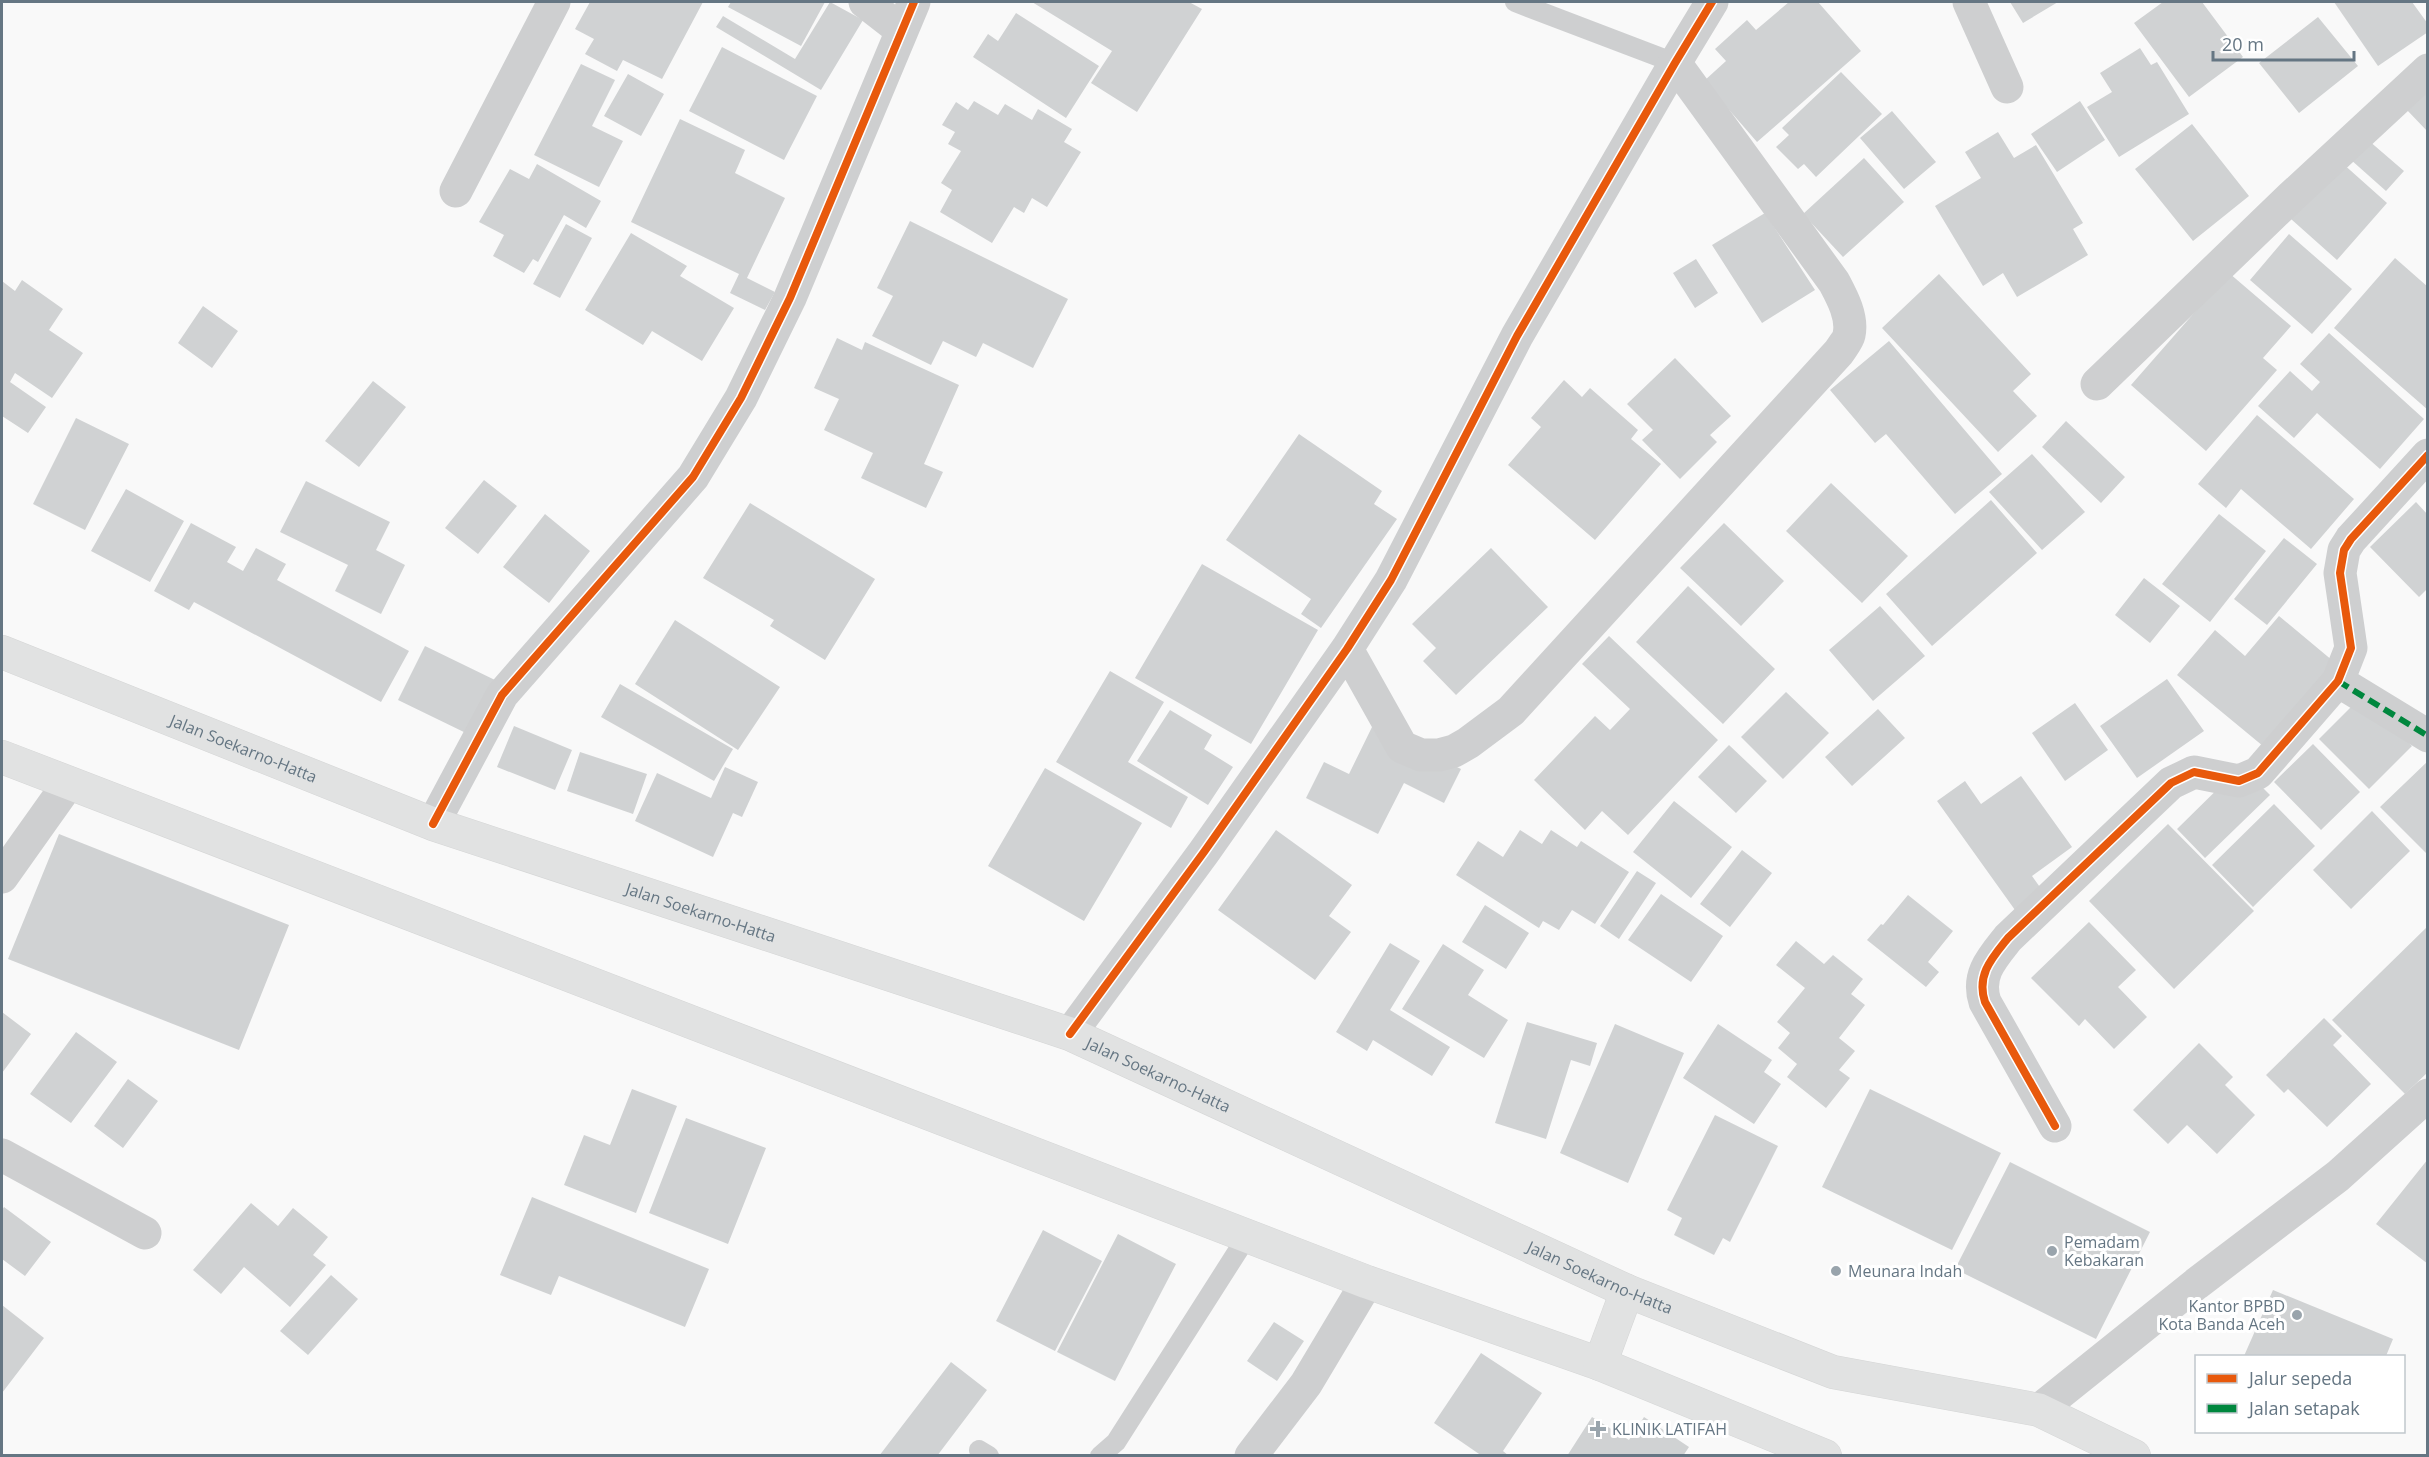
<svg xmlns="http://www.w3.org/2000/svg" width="2429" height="1457" font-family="'Open Sans',sans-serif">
	<rect width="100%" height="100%" fill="#f9f9f9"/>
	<path fill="#d0d2d3" d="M590 2H703L662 79 623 60 617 71 585 54 594 39 575 29Z
		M731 2H825L801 46 728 7Z
		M830 2 863 20 821 90 716 27 723 16 795 59Z
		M1032 2H1189L1202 9 1137 112 1091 83 1112 51Z
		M1789 2H1818L1861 51 1757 142 1704 81 1726 61 1715 49 1747 20 1756 30Z
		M2010 2H2058L2023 23Z
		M2163 2H2202L2243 57 2189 97 2134 23Z
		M2334 2H2412L2428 24V32L2378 66Z
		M1016 13 1099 66 1066 118 973 57 988 34 998 41Z
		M2318 17 2358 66 2299 113 2259 63Z
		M722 47 817 96 784 160 689 111Z
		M2140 48 2151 65 2157 62 2189 114 2119 157 2087 107 2112 92 2100 73Z
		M581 64 615 80 592 126 623 141 599 187 534 155Z
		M1841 72 1882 114 1816 177 1804 164 1798 169 1776 147 1789 135 1782 128Z
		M628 74 664 94 641 136 604 116Z
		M2428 88V132L2406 109Z
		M974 101 998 115 1005 104 1032 120 1038 109 1072 129 1064 142 1081 152 1047 207 1032 198 1024 213 1014 207 992 243 940 212 952 190 941 183 961 151 948 144 955 132 942 125 956 102 968 110Z
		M2080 101 2105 140 2057 172 2031 134Z
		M1892 111 1936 162 1904 189 1860 138Z
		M680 119 745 150 735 173 785 198 747 278 775 292 765 310 730 293 739 274 631 222Z
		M2192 124 2249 196 2193 241 2135 169Z
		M1998 132 2014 158 2036 145 2083 223 2073 229 2088 255 2017 297 2003 273 1983 286 1935 206 1981 178 1965 152Z
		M2368 140 2404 171 2386 191 2350 159Z
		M1864 158 1904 202 1843 257 1803 214Z
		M2341 162 2387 203 2337 260 2291 219Z
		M537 164 601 201 586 228 564 215 538 262 533 259 524 273 493 256 504 235 479 222 510 169 529 179Z
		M1765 213 1815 290 1762 323 1712 245Z
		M910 221 1068 299 1033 368 983 343 976 357 943 341 931 365 872 336 893 296 877 288Z
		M566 224 592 238 560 298 533 284Z
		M631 233 687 266 680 276 734 308 702 361 652 331 643 345 585 310Z
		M2289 234 2352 289 2312 334 2250 280Z
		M2395 258 2428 287V410L2334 328Z
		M1696 259 1718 293 1695 308 1673 273Z
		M2229 273 2291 326 2263 358 2277 370 2206 451 2131 385Z
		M1939 274 2031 374 2013 391 2037 416 1998 452 1882 328Z
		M22 280 63 309 49 330 83 353 52 398 15 373 10 382 46 407 28 433 2 416V281L15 291Z
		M203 306 238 331 212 368 178 343Z
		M2329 333 2424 419 2380 469 2317 413 2294 438 2258 406 2290 371 2312 391 2320 382 2300 364Z
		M837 338 862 350 865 342 959 385 924 464 943 472 926 508 861 478 873 453 824 430 839 399 814 388Z
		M1889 341 2002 474 1955 514 1886 434 1875 443 1830 390Z
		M1675 358 1731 416 1710 435 1717 442 1680 479 1642 440 1653 430 1627 404Z
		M1564 380 1582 397 1590 388 1638 430 1631 439 1661 464 1595 540 1508 465 1541 427 1531 418Z
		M373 381 406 407 359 467 325 441Z
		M2257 415 2354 499 2311 549 2241 489 2226 508 2198 484Z
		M76 418 129 444 85 530 33 504Z
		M2066 421 2125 477 2101 503 2042 447Z
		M1299 434 1382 491 1374 504 1397 519 1321 628 1301 614 1311 599 1226 540Z
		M2032 454 2085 512 2042 550 1989 492Z
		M484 480 517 506 478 554 445 528Z
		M306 481 390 522 376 550 405 565 381 614 335 591 348 565 280 532Z
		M1831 483 1908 556 1862 603 1786 531Z
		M126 489 184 521 150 582 91 551Z
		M1991 500 2037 553 1932 646 1886 594Z
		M2416 502 2428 515V588L2419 597 2370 547Z
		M750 503 875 579 825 660 770 626 774 620 703 578Z
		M545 514 590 551 549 603 503 567Z
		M2219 514 2266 551 2210 622 2162 584Z
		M191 523 236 547 227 562 243 571 256 548 286 564 277 580 409 651 381 702 194 602 189 610 154 591Z
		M1724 523 1784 581 1741 626 1680 568Z
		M2284 538 2317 564 2267 625 2234 599Z
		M1491 548 1548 607 1456 695 1423 661 1436 648 1412 624Z
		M1202 564 1318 630 1251 744 1135 678Z
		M2144 578 2180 606 2150 643 2115 615Z
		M1688 586 1775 669 1723 724 1636 642Z
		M1880 606 1925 656 1873 701 1829 650Z
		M2279 616 2339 666 2269 751 2177 675 2215 630 2245 656Z
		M675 620 780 687 738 750 635 684Z
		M1609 636 1718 740 1628 835 1602 811 1585 830 1534 780 1595 716 1610 730 1630 709 1582 664Z
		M425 646 497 681 470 735 398 700Z
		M1110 671 1164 702 1128 762 1188 797 1171 828 1056 762Z
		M2167 679 2204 731 2137 778 2100 726Z
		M620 684 733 749 714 781 601 717Z
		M1786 692 1829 733 1783 779 1741 737Z
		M2361 697 2412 746 2369 789 2319 739Z
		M2075 703 2108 750 2065 781 2032 733Z
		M1878 709 1905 738 1852 786 1825 757Z
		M1170 710 1212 735 1204 749 1233 767 1208 805 1137 761Z
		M1373 725 1461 769 1444 803 1404 783 1378 834 1306 798 1324 762 1349 774Z
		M514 726 572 750 555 790 497 767Z
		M2313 744 2360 792 2321 830 2274 782Z
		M1729 745 1767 781 1736 813 1698 777Z
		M580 752 647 774 633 814 567 791Z
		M2428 761V855L2380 807Z
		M2241 766 2270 795 2205 858 2177 829Z
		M725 767 758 782 742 817 733 813 713 857 635 821 657 773 711 798Z
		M1045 768 1142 823 1084 921 988 866Z
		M2021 776 2072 847 2032 876 2042 890 2015 910 1937 801 1965 781 1981 804Z
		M1674 801 1732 847 1691 898 1633 852Z
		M2274 804 2315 846 2253 907 2212 865Z
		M2372 811 2410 851 2351 909 2313 870Z
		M2168 824 2254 911 2174 989 2089 901Z
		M1276 830 1352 885 1329 916 1351 932 1315 980 1218 910Z
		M1520 830 1542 844 1551 830 1577 847 1581 841 1629 872 1595 924 1572 910 1559 930 1543 921 1539 928 1456 875 1478 841 1503 857Z
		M59 834 289 925 239 1050 8 959Z
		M1742 850 1772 873 1730 927 1700 904Z
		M1637 871 1656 883 1619 939 1600 926Z
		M1661 894 1723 936 1691 982 1628 940Z
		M1908 895 1953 931 1928 962 1939 972 1926 987 1867 940 1881 924 1883 925Z
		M1485 905 1529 933 1506 969 1462 942Z
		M2089 922 2136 970 2118 987 2147 1017 2114 1049 2085 1019 2079 1026 2031 978Z
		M2428 926V1072L2405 1094 2332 1020Z
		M1796 941 1824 964 1833 955 1863 979 1851 994 1865 1005 1839 1038 1855 1051 1839 1070 1850 1078 1826 1108 1787 1077 1797 1064 1778 1048 1790 1033 1777 1022 1805 988 1776 965Z
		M1390 943 1420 961 1390 1010 1450 1047 1432 1076 1373 1040 1367 1051 1336 1032Z
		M1443 944 1484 970 1468 995 1508 1020 1484 1058 1402 1009Z
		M2 1012 31 1034 2 1073Z
		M2324 1018 2342 1036 2333 1045 2371 1084 2327 1127 2288 1089 2284 1093 2266 1075Z
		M1527 1022 1597 1043 1590 1066 1571 1060 1546 1139 1495 1123Z
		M1615 1024 1684 1053 1628 1183 1560 1153Z
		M1718 1024 1772 1060 1764 1072 1781 1084 1754 1124 1683 1078Z
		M76 1032 117 1062 71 1123 30 1094Z
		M2199 1043 2233 1077 2225 1085 2255 1115 2217 1154 2187 1125 2168 1144 2133 1110Z
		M128 1079 158 1101 123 1148 94 1126Z
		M632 1089 677 1106 636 1213 564 1185 584 1135 610 1145Z
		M1870 1089 2001 1153 1952 1250 1822 1187Z
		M1715 1115 1778 1146 1730 1242 1723 1238 1714 1255 1674 1235 1682 1218 1667 1210Z
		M686 1118 766 1148 728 1244 649 1213Z
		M2428 1159V1264L2376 1224Z
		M2010 1162 2150 1232 2096 1339 1955 1269Z
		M532 1197 709 1269 685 1327 559 1276 551 1295 500 1275Z
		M251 1203 278 1226 293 1208 328 1237 313 1255 326 1265 290 1307 244 1267 221 1294 193 1270Z
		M4 1207 51 1242 25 1276 2 1259V1210Z
		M1043 1230 1102 1261 1055 1351 996 1321Z
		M1118 1234 1176 1264 1115 1381 1057 1352Z
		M331 1275 358 1299 308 1355 280 1331Z
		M2273 1290 2393 1339 2386 1356H2244Z
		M2 1305 44 1338 2 1393Z
		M1274 1322 1304 1341 1277 1381 1247 1361Z
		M1481 1353 1542 1393 1503 1451 1509 1456H1482L1434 1423Z
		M951 1362 987 1390 937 1456H879Z
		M1592 1417 1629 1440 1644 1417 1689 1447 1683 1456H1567Z"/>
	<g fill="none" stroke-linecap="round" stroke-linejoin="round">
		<defs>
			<g id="highway">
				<path id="s1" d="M2 652 433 824 1070 1034 1627 1291 1833 1372 2039 1410 2134 1456"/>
				<path d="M2 757 1367 1282 1600 1364 1825 1456"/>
				<path d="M1600 1364 1627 1291"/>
			</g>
		</defs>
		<use href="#highway" stroke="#d5d6d6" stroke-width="34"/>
		<path stroke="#cecfd0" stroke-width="20" d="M1515 2 1675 63
			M979 1450 989 1456
			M1100 1456 1116 1442 1248 1235"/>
		<path stroke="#cecfd0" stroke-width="33" d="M865 2 901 30
			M1969 2 2007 87
			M456 191 554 2
			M2097 384 2291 197 2428 70
			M1347 649 1402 747 1421 755H1439L1454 751 1468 743 1511 711 1839 352C1842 347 1848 340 1849 335 1853 317 1842 297 1834 282L1675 63
			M2338 681 2428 736
			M433 824 502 695 693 477 741 398 790 298 914 2
			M2 877 68 784
			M1070 1034 1204 852 1347 649 1391 580 1517 336 1675 63 1712 2
			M2055 1126 1985 1002C1976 975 1992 958 2008 938L2171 783 2194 772 2239 781 2258 773 2338 681 2351 648 2340 573 2344 550 2351 539 2428 455
			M2 1155 145 1233
			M2039 1410 2196 1284 2338 1176 2428 1095
			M1251 1456 1306 1384 1367 1282"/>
		<use href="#highway" stroke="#e1e2e2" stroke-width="33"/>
		<path stroke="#00873e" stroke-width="6" stroke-dasharray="12 6" stroke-linecap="butt" d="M2338 681 2428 736"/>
		<defs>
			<path id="cycleway" d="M433 824 502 695 693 477 741 398 790 298 914 2
				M1070 1034 1204 852 1347 649 1391 580 1517 336 1675 63 1712 2
				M2055 1126 1985 1002C1976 975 1992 958 2008 938L2171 783 2194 772 2239 781 2258 773 2338 681 2351 648 2340 573 2344 550 2351 539 2428 455"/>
		</defs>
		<use href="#cycleway" stroke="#fff" stroke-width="11"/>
		<use href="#cycleway" stroke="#e8590c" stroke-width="8"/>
	</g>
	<g fill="#99a4ac" stroke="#fff" stroke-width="2">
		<circle cx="2052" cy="1251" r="6"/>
		<circle cx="1836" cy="1271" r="6"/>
		<circle cx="2297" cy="1315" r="6"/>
		<path d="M1595 1420h6v6h6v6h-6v6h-6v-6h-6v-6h6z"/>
	</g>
	<g text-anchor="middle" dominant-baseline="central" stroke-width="6" stroke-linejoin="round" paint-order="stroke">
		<g font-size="16" fill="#657683" stroke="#fff">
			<text stroke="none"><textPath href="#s1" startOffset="260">Jalan Soekarno-Hatta</textPath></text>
			<text stroke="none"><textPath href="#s1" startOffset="746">Jalan Soekarno-Hatta</textPath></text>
			<text stroke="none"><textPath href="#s1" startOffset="1232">Jalan Soekarno-Hatta</textPath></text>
			<text stroke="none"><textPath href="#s1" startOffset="1718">Jalan Soekarno-Hatta</textPath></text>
		</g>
		<g font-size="16" fill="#657683" stroke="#fff" text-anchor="start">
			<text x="2064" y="1242">Pemadam<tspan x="2064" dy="18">Kebakaran</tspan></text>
			<text x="1848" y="1271">Meunara Indah</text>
			<text x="2285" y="1306" text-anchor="end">Kantor BPBD<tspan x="2285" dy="18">Kota Banda Aceh</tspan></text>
			<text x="1612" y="1429">KLINIK LATIFAH</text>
		</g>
	</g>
	<rect width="2429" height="1457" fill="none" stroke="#657683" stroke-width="6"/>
	<rect x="2195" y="1355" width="210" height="78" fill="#ffffff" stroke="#c1c8cd" stroke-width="1.5"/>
	<rect x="2207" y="1374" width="30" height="9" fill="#e8590c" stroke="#c1c8cd" stroke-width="1.5"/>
	<text x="2249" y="1385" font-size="18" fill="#657683">Jalur sepeda</text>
	<rect x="2207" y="1404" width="30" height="9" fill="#00873e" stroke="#c1c8cd" stroke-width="1.5"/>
	<text x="2249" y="1415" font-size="18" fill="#657683">Jalan setapak</text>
	<path d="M2213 51v9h141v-9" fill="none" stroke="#657683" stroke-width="3"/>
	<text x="2222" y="51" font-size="18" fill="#657683" stroke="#ffffff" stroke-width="4.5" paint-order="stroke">20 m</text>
</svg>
